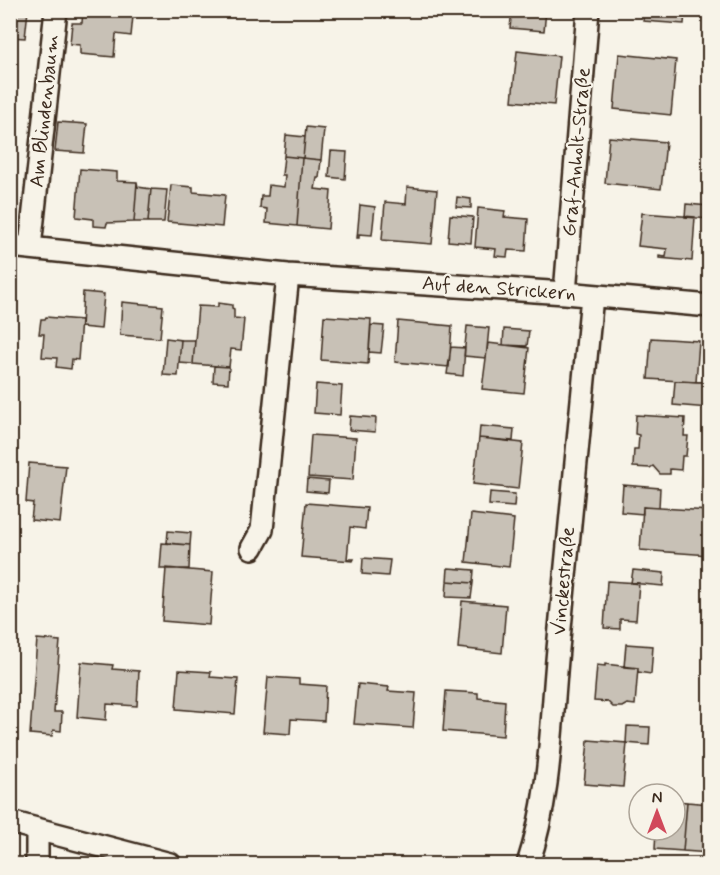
<svg xmlns="http://www.w3.org/2000/svg" width="720" height="875" font-family="Mynerve,sans-serif">
	<rect width="100%" height="100%" fill="#f7f3e8"/>
	<filter id="ink" filterUnits="userSpaceOnUse"><feTurbulence type="fractalNoise" baseFrequency=".0167" numOctaves="2"/><feDisplacementMap in="SourceGraphic" scale="12" xChannelSelector="R" yChannelSelector="G"/><feConvolveMatrix kernelMatrix="1 2 1 2 8 2 1 2 1" color-interpolation-filters="sRGB"/></filter>
	<g filter="url(#ink)">
		<path fill="#c8c1b6" stroke="#3b2a1e" stroke-width="1.5" d="M10 10H28L25 38 10 37Z
			M83 10H125V16H133L131 36 116 34 114 57 80 54V45L70 44 72 23H82Z
			M512 10H546L544 31 510 28Z
			M644 10H688L685 11 684 24 643 21Z
			M517 51 559 56 554 105 512 101Z
			M619 54 676 60 671 115 614 109Z
			M58 122 87 124 84 153 55 151Z
			M306 127 324 129 321 160 303 158Z
			M286 135 305 137 303 158 284 156Z
			M609 137 666 142 661 189 605 183Z
			M331 151 347 152 345 179 329 177Z
			M10 152H16L13 196 10 195Z
			M284 156 302 158 297 226 266 223 267 209 260 208 261 196H268L269 185 284 187 285 175H282Z
			M302 158 321 160 319 178H317L315 189 331 191 328 229 297 226Z
			M80 169 117 172V181L137 182 134 222 107 223 106 227 93 226V219L76 217Z
			M137 182 138 187 151 189 148 222H134Z
			M171 185 193 187V192L225 195 222 227 167 222Z
			M407 187 437 190 432 244 382 240 385 202 406 204Z
			M151 189 167 190 164 222H148Z
			M457 197 471 199V208L456 207Z
			M686 204 710 206V219L685 217Z
			M360 205 375 207 372 235 359 234V238H357Z
			M478 208 505 211 504 217 528 219 526 251 508 250 507 257 495 256 496 249 475 247Z
			M642 213 695 217 692 261 659 258V256L666 257 667 249 638 246Z
			M450 215 473 217 471 243 448 241Z
			M83 292 104 294 101 329 81 327Z
			M122 302 163 306 160 338 120 335Z
			M218 303 232 305V308L234 309V318L244 319 241 350 231 349 229 367 193 364 198 306 218 307Z
			M324 316 371 319 368 364 321 360Z
			M46 317 81 320 78 360 72 359 71 369 56 367 57 358 42 357 44 334H39L41 319H45Z
			M398 321 452 326 449 367 395 362Z
			M371 325 384 326 381 353 369 352Z
			M467 326 489 328 486 358 464 356Z
			M504 329 529 331 527 346 503 345Z
			M166 338 181 340 178 376 163 375Z
			M651 338 699 341 696 382 648 379Z
			M181 340H195L193 364 179 363Z
			M488 343 529 348 524 393 482 389Z
			M451 347 465 348 463 376 447 374Z
			M214 366 229 367 228 383 213 382Z
			M675 381 710 382 709 408 673 405Z
			M316 384 342 386 340 415 314 413Z
			M636 415 685 418 684 436H688L686 456H682L681 470 670 469V474H660L653 466 650 468 633 467 634 449H638L639 435 635 434Z
			M350 416 376 418 375 432 349 430Z
			M480 426 514 429 513 441 479 438Z
			M311 435 356 438 353 480 308 477Z
			M479 438 523 443 518 489 473 484Z
			M29 463 66 466 60 523 31 520 33 503 26 502Z
			M703 466H710V490L702 489Z
			M307 479 329 481 328 493 306 491Z
			M623 485 660 488 659 508 643 507V514L621 512Z
			M490 492 515 494 514 507 489 505Z
			M306 503 367 508 365 529 350 527 347 559H354L353 561 301 557Z
			M643 507 710 511 709 555 640 550Z
			M471 514 514 519 509 567 466 562Z
			M168 531 191 533 190 545 167 543Z
			M162 543 190 545 189 569H160Z
			M363 558 390 560 388 576 362 574Z
			M166 568 213 572 209 625 162 621Z
			M448 568 474 570 473 583 447 581Z
			M633 570 664 573 663 586 631 583Z
			M447 581 473 583 471 598 446 597Z
			M607 581 639 583 636 620 620 619V629L604 628Z
			M462 601 506 605 502 653 458 648Z
			M37 639 60 641 54 712H62L61 731 53 730 52 736 30 734Z
			M626 644 653 646 651 674 638 672V668L624 667Z
			M81 662 113 665 112 669 139 671 137 706 107 704 106 720 77 717Z
			M605 664 638 668 635 705 627 704 622 707H613L608 702 594 701 597 665 605 666Z
			M179 670 211 672 210 677 238 679 235 714 176 709Z
			M268 677 299 679V684L326 686 324 721 291 719 290 734 263 732Z
			M358 684 389 687 388 691 416 693 413 728 354 724Z
			M446 691 478 693V698L505 701 503 736 443 731Z
			M627 726 650 727 649 745 626 743Z
			M588 740 627 743 623 787 584 784Z
			M675 801 687 802 683 851 655 849 656 830H675Z
			M687 802 710 804V853L683 851Z"/>
		<g fill="none" stroke-linecap="round" stroke-linejoin="round">
			<defs>
				<path id="street" d="M10 246 288 275 565 293 710 306
					M30 247 56 10
					M565 293 588 10
					M252 548 262 530 288 275
					M10 822 170 864
					M37 830V864
					M528 864C551 795 551 722 558 649 569 532 580 414 592 296"/>
			</defs>
			<use href="#street" stroke="#3b2a1e" stroke-width="26"/>
			<use href="#street" stroke="#f7f3e8" stroke-width="21"/>
		</g>
	</g>
	<g text-anchor="middle" dominant-baseline="central" stroke-width="4.5" stroke-linejoin="round" paint-order="stroke">
		<g font-size="20" fill="#3b2a1e" stroke="#f7f3e8">
			<text transform="translate(45 111) rotate(-84)">Am Blindenbaum</text>
			<text transform="translate(577 152) rotate(-85)">Graf-Anholt-Straße</text>
			<text transform="translate(499 289) rotate(4)">Auf den Strickern</text>
			<text transform="translate(564 581) rotate(-85)">Vinckestraße</text>
		</g>
	</g>
	<rect width="720" height="875" fill="none" stroke="#f7f3e8" stroke-width="36"/>
	<rect x="18" y="18" width="684" height="839" fill="none" stroke="#3b2a1e" stroke-width="2" filter="url(#ink)"/>
	<g transform="translate(657 812)"><circle r="28" fill="#f7f3e8" stroke="#aca397" stroke-width="1.5"/>
	<path d="M0-4.5L10 22L0 15L-10 22Z" fill="#d1495b"/>
	<text y="-9" font-size="16" font-weight="bold" text-anchor="middle" fill="#3b2a1e">N</text>
	</g>
</svg>
